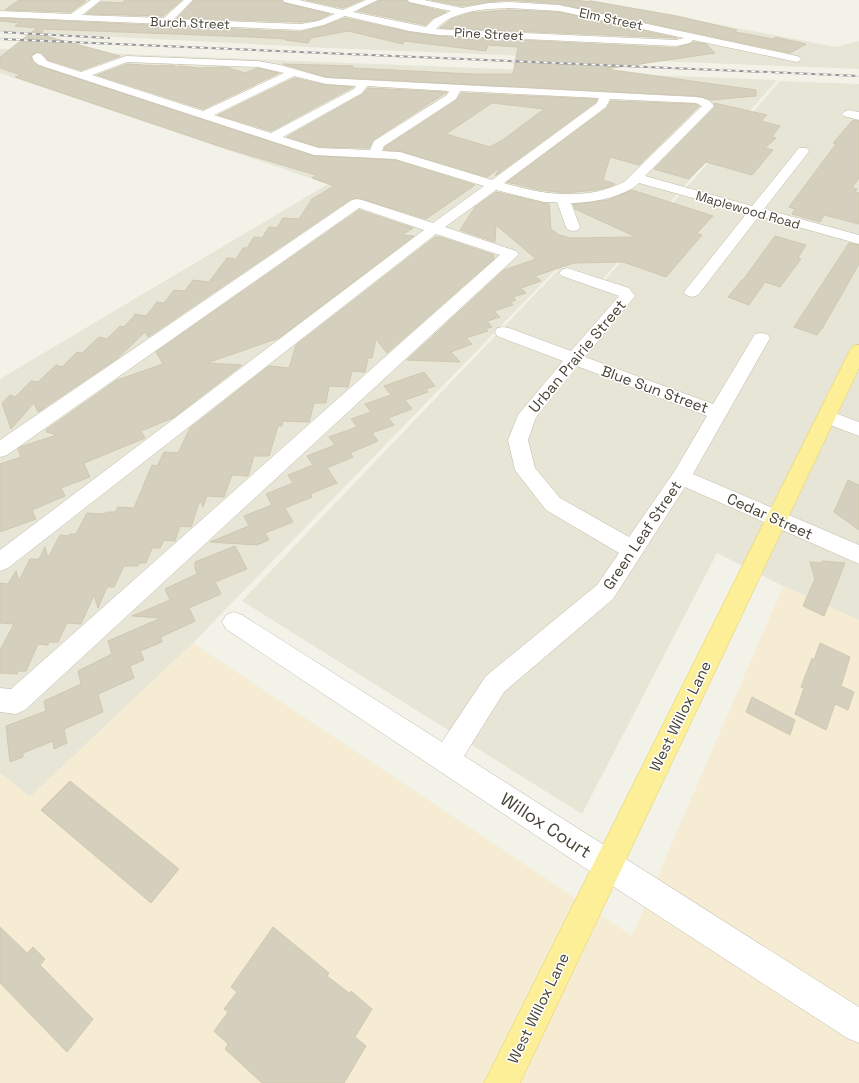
<svg xmlns="http://www.w3.org/2000/svg" width="859" height="1083" font-family="'Space Grotesk',sans-serif">
	<rect width="100%" height="100%" fill="#f3f2e8"/>
	<path fill="#e7e5d6" d="M0 0H590L836 47 859 41V69L326 48 0 31Z
		M0 49 777 80 603 279 560 265 193 643 30 797 0 773V379L328 184 0 73Z
		M780 81 859 84V620L783 586 717 553 582 814 242 601 561 267 604 281Z"/>
	<path fill="#f5ecd3" d="M783 586 859 620V1083H0V773L30 797 193 643 632 936Z"/>
	<path fill="#d5cfbd" stroke="#d0c8b0" fill-rule="evenodd" d="M19 0H69L86 1 71 12 5 10Z
		M124 0H182L163 16 86 14 101 2 124 3Z
		M194 0H282L284 3 330 14 318 20 301 22 177 18Z
		M306 0H362L343 8Z
		M379 0H407L409 3 446 12 433 18 426 25 358 11Z
		M431 0H576L588 2 591 1 677 16 737 30 735 32 773 39 775 37 806 44 790 53 559 4 509 0 489 2 462 6Z
		M509 10 559 12 677 38 440 28 452 19 470 13Z
		M0 18 301 32 324 26 345 18 409 32 438 36 676 48 690 44 693 42 706 44 715 53 606 69 756 90V96L711 100 696 96 326 77 283 64 353 66V68L472 74H513L518 47 488 45 486 51 404 41 403 44 348 31 311 38 308 43 285 40V39L251 37 43 29 42 35 120 56 81 70 48 60 42 53 37 52 31 57 33 62 39 66 314 156 395 160 475 185 426 219 362 199H351L148 337 145 332 118 358 38 412 34 403 11 429 2 403 10 395 15 397 31 381 38 382 56 365 62 367 77 352 82 353 99 337 107 339 120 326 124 327 135 315 134 314 146 316 157 302 164 303 174 290 185 291 193 280 209 282 227 258 236 259 243 248H247L254 237 262 238 269 227 277 228 283 218 299 219 312 199 334 186 312 178 316 175 225 148 15 77 21 75 0 68V57L37 28 15 26 20 23 0 21Z
		M127 64 156 66 172 65 177 67 180 66 200 68 226 67 245 73 258 68 279 73 203 109 97 75Z
		M294 78 326 85 353 87 271 131 218 115Z
		M368 88 447 92 373 140 369 148 319 147 287 137 363 94Z
		M461 93 597 99 596 102 495 176 501 167 487 177 400 151 384 150 385 147 457 100ZM492 103 544 109 504 139 490 147 446 134Z
		M611 101 696 104 699 106 639 165 610 157 603 180 615 184 609 187 595 190 565 193 535 189 507 182 607 108Z
		M714 103 767 115 761 121 780 126 772 137 776 138 765 148 773 150 752 175 706 162 689 179 654 169 715 107Z
		M853 120 859 121V178L852 188 857 189 855 192 859 193V224L824 215 820 222 792 214 795 209 789 207 836 144 833 143Z
		M632 190 713 216 697 233 702 235 666 277 623 262 574 263 535 276 541 281 521 288 526 293 513 297 516 300 511 302 513 305 494 311 500 317 487 321 492 327 485 329 488 331 466 338 472 344 451 352 460 362 407 360 504 270 536 259 496 225 495 242 460 230 475 207 496 192 549 204 551 229 559 235 571 238 636 237 575 209 573 204 608 200Z
		M359 210 413 228 402 235 414 236 279 338 207 363 242 365 173 418 141 431 145 438 82 464H84L90 477 61 488 65 496 32 510 36 519 0 532V464L21 457 18 449 20 447 57 435 47 432 46 430 117 380 163 364 156 352Z
		M775 236 806 245 798 258 801 259 780 287 765 282 749 305 728 297 742 280H743Z
		M435 237H440L494 255V259L387 353 376 339 372 358H368L365 372 352 371 348 387 329 386 326 403H314L309 422 283 421 282 426H278L269 456H254L248 476 232 475 224 497 207 496 203 507 200 500 191 527 180 526 175 541 164 540 160 548H152L146 563H139L138 566H124L114 587H107L98 608 94 595 81 624 67 623 58 642H49L48 645 38 644 26 671H18L17 674 0 673V650L14 624 0 623V583L8 584 16 571 19 581 30 559H39L45 547 48 558 60 535 69 536 70 534H76L87 513 104 514 106 512H115L118 507 134 508 152 465 157 466 164 452 178 453 190 428 269 366 289 368 296 345Z
		M849 243 859 245V264L823 327 817 335 794 327Z
		M424 372 435 386 426 389 428 392 405 400 412 409 388 418 394 425 372 433 378 441 350 453 353 457 327 468 337 483 310 494 312 497 285 508 293 522 265 533 269 540 257 545 210 542 249 526 244 516 272 505 266 494 293 483 288 475 313 465 307 456 335 445 329 437 357 427 351 419 371 412 365 404 391 395 384 386Z
		M848 480 859 485V530L834 512Z
		M235 546 247 569 215 582 221 594 189 608 195 621 161 637 162 642 140 651 144 660 130 666 134 678 98 694 103 712 64 729 67 743 54 749 53 741 23 753V757L10 762 6 726 46 711 44 701 81 684 78 671 112 654 108 641 161 618 132 616 170 600 165 589 197 574 195 568V562Z
		M822 561 845 563 824 616 803 606 815 579 810 562 822 563Z
		M820 643 850 657 841 686 854 692 848 710 835 704 826 730 795 714 804 688 801 687 812 658 814 660Z
		M752 697 795 720 790 735 746 712Z
		M70 781 179 869 151 903 41 810Z
		M0 927 27 953 33 947 45 959 40 965 93 1019 67 1052 0 983Z
		M273 927 329 973 327 976 349 993 351 991 372 1009 355 1037 366 1046 344 1083H262L225 1049 228 1044 214 1031 228 1012 224 1009 237 992 231 987Z"/>
	<g fill="none" stroke-linecap="round" stroke-linejoin="round">
		<defs>
			<path id="minor" d="M91 0H101L82 15 164 18 184 0H193L174 19 301 24 318 21 335 14 284 2 283 0H299L343 10 366 0H378L353 12 426 27 434 19 451 11 409 2 408 0H424L462 8 489 3 509 2 559 5 797 56 802 59 797 62 693 40 690 43 676 46 438 35 409 31 345 16 324 25 301 30 0 17V11L71 14ZM509 8 559 11 684 38 676 40 436 29C454 10 484 9 509 8Z
				M37 53 41 54 47 61 81 72 126 56 258 61 280 65 326 78 696 97C704 98 709 99 714 106L712 108 645 176 752 206 799 148H807L809 151 807 154 764 209 859 235V244L759 216 698 295 692 297 686 295 684 292 747 213 639 183C624 197 592 203 571 203L580 227 578 230 573 231 568 230 566 227 557 202H544L496 190 445 227 516 251 519 254 516 257 25 710 16 714 0 712V688L11 689 500 255 436 234 8 568 0 571V550L424 230 359 208 7 455 0 457V440L352 200 357 199 362 200 433 223 484 186 395 159 314 155 39 65 34 61 32 56ZM127 62 258 67 284 73 203 111 92 75ZM294 76 326 84 356 86 354 89 271 133 214 115ZM367 86 449 91 447 95 374 141 370 150 319 148 283 137 362 93ZM460 91 599 98 597 103 492 180 400 152 382 151 384 146 456 99ZM610 99 696 103 702 106 624 182C586 201 544 195 504 183L606 107Z
				M848 110 859 112V120L844 116 842 114 844 112Z
				M567 268 629 288 635 296 585 357 713 404 755 334 761 333 767 334 770 338 693 474 859 545V564L685 487 613 599 504 692 464 756 859 1007V1043L847 1038 597 876 226 629 222 622 226 615 234 612 242 615 442 742 486 676 597 585 619 553 546 510 515 470 508 440 518 415 563 361 497 336 495 332 497 328 503 327 509 328 571 351 619 296 562 276 559 273 562 270ZM577 366 707 416 674 472 629 537 560 498 535 468 528 440 536 417Z
				M827 410 859 422V436L820 421 818 416 820 411Z"/>
			<path id="major" d="M859 345V368L520 1083H484L850 350 853 346Z"/>
		</defs>
		<use href="#minor" stroke="#bfbbaa" stroke-width="1"/>
		<use href="#major" stroke="#e2d067" stroke-width="1"/>
		<use href="#minor" fill="#fff" fill-rule="evenodd"/>
		<use href="#major" fill="#fdef97" fill-rule="evenodd"/>
		<defs>
			<path id="rail" d="M0 32 109 38
				M0 39 859 76"/>
		</defs>
		<use href="#rail" stroke="#979797" stroke-width="2"/>
		<use href="#rail" stroke="#fff" stroke-width="1.5" stroke-dasharray="4" stroke-linecap="butt"/>
	</g>
	<g text-anchor="middle" dominant-baseline="central" stroke-width="3" stroke-linejoin="round" paint-order="stroke">
		<g font-size="13" fill="#474336" stroke="#fff">
			<text transform="translate(611 19) rotate(12)">Elm Street</text>
			<text transform="translate(190 23) rotate(2)">Burch Street</text>
			<text transform="translate(489 34) rotate(3)">Pine Street</text>
			<text transform="translate(748 210) rotate(16)">Maplewood Road</text>
		</g>
		<g font-size="15" fill="#474336" stroke="#fff">
			<text transform="translate(577 356) rotate(-50)">Urban Prairie Street</text>
			<text transform="translate(655 389) rotate(20)">Blue Sun Street</text>
			<text transform="translate(770 516) rotate(24)">Cedar Street</text>
			<text transform="translate(642 535) rotate(-56)">Green Leaf Street</text>
			<text transform="translate(680 716) rotate(-64)">West Willox Lane</text>
			<text transform="translate(538 1008) rotate(-64)">West Willox Lane</text>
		</g>
		<g font-size="18" fill="#474336" stroke="#fff">
			<text transform="translate(546 825) rotate(33)">Willox Court</text>
		</g>
	</g>
</svg>
